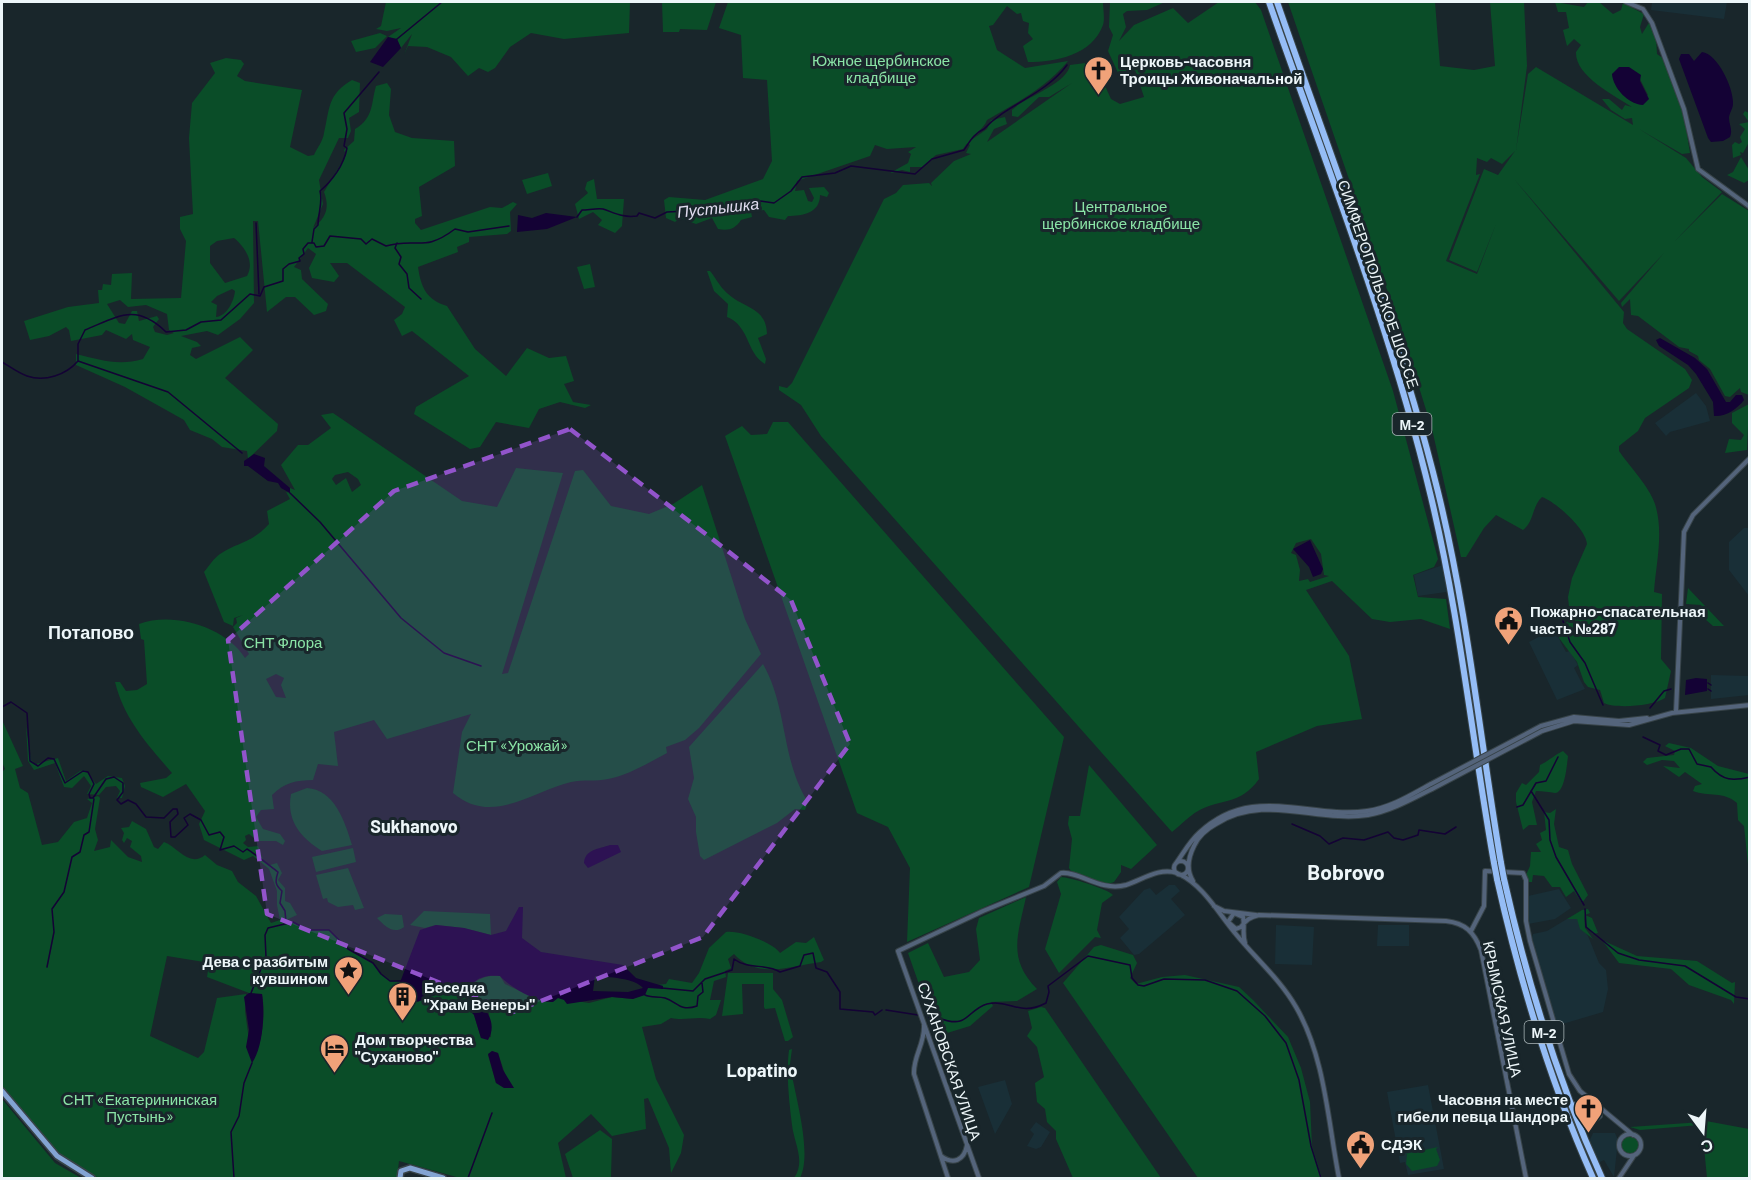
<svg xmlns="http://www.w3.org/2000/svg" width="1751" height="1180" font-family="Barlow,sans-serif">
	<rect width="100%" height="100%" fill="#19262b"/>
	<path fill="#192f37" d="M1652 2H1727L1724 19 1651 10Z
		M1696 393 1706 406 1710 421 1670 432 1666 436 1655 423Z
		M1744 528H1749V596L1729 570V542Z
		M1443 565 1448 589 1446 592 1418 596 1414 575Z
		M1554 629 1566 652 1570 651 1578 665 1574 668 1585 689 1557 700 1529 642Z
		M1711 675 1749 676V695L1711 699Z
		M1169 885H1175L1180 891 1171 899 1185 915 1139 954 1134 955 1120 938 1129 929 1119 917 1144 890 1150 888 1156 895Z
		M1559 889 1571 908 1555 919 1528 924V896Z
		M1567 919H1577L1588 936 1599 963 1606 970 1608 989 1603 1012 1559 1025 1555 1024 1542 980 1532 937 1533 934 1547 931Z
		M1276 925 1314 927 1312 965 1275 964Z
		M1378 925H1409V946H1377Z
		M1005 1080 1012 1104 995 1134 978 1087Z
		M1428 1085 1444 1169 1408 1175 1405 1162 1400 1163 1387 1092Z
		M1036 1122 1050 1132 1041 1147 1036 1149 1027 1146 1034 1134 1030 1130Z
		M1593 1133H1615L1618 1140 1614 1177 1604 1160 1598 1163 1589 1142Z"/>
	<path fill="#0a4d28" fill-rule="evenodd" d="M386 2H630L629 33 564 39 531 33 510 47 495 68 488 72 479 68 468 76 451 57 427 47 408 46 404 55 412 34 401 48 397 39 388 37 401 28 387 31 376 29 381 26Z
		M662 2H716L707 30 680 29 679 32H663Z
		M728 2H1103C1103 8 1105 19 1103 25 1092 55 1056 62 1028 62L1023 46 1033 39 1028 33 1029 23 1023 21 1021 13 1017 14 1007 6 993 25 989 26 997 50 1025 68 1068 61C1046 88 1016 103 987 120 984 129 969 139 963 149L936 155 922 167H910V172L902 170 890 173 908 163 911 154 908 152 916 147 887 149 875 145 870 156 797 181 795 191 804 190 808 201 812 202 814 198 809 188 824 187 829 193 827 197 820 195C820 213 803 216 788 216L785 220 769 217 764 210 751 212 752 217 741 220C735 229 729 231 718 229L712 218 696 224 680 218 675 222 666 218 664 200 669 197 705 200 763 179 772 161 767 80 743 78 741 35 719 28Z
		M1110 2H1165L1147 10 1127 11 1123 14 1126 27 1119 41 1134 25 1173 8 1188 23 1219 2H1255L1261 10 1393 391 1438 559 1434 567 1413 575 1418 597 1446 599 1450 629 1421 619 1390 622 1372 619 1332 581 1306 590 1349 656 1362 719 1317 726 1256 752 1259 779C1240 806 1221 798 1198 811 1189 816 1181 825 1172 832L821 436 801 405 779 390V386L787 388 792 383 884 199 896 193 903 185 929 183 932 186 931 183 954 161 971 154 966 153 970 145 967 143 987 129 991 120 1005 117 1007 124 994 129 987 142 1072 83 1049 97H1039L1018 117 1012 116V110C1025 97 1067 84 1070 65L1085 63 1086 73H1090L1106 88 1111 99 1120 104 1144 97 1135 70 1119 75 1108 51 1113 35 1109 27ZM1311 539 1321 554 1324 575 1329 576 1310 582 1308 579 1299 581 1300 570 1296 555 1291 553 1296 543Z
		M1288 2H1435L1440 66 1474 70 1495 66 1490 2H1524L1527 66 1516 150 1528 74 1536 67 1633 125 1632 118 1625 119 1611 110 1602 99H1609L1622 110 1625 105 1632 107C1614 95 1575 76 1576 52L1581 45 1574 39 1567 46 1563 30 1569 28 1566 12H1558L1555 2 1584 7 1588 2H1599L1613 14 1621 10 1623 3 1644 14 1640 27 1642 34 1650 21 1656 38 1657 54 1664 59 1683 110 1690 153 1682 154 1639 129 1686 158 1702 177 1722 192 1674 242 1722 194 1749 211V395L1741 392 1740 388 1730 397 1725 396 1710 369 1699 360 1698 356 1689 351V349L1679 347 1638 316 1631 315 1630 299 1622 307 1621 303 1664 253 1619 301 1514 179 1624 312 1623 323 1627 329 1685 369 1692 380 1689 388 1645 418 1638 431 1619 446V451C1630 467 1649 486 1655 504 1664 533 1656 563 1654 592L1662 594 1661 659 1671 671 1665 698C1653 706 1616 709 1604 703L1600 690 1588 687 1584 682 1577 662 1559 638 1560 632 1570 617 1568 597 1572 578 1587 544C1586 529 1556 502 1542 497 1532 506 1534 522 1523 530L1496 515 1484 528 1466 557H1461L1432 429 1404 339ZM1625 69 1637 73 1648 95 1634 103 1618 89 1612 74ZM1515 151 1498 175 1484 169 1449 260 1477 272 1496 224 1477 274 1446 261 1480 174 1476 175 1477 158 1487 162 1491 158 1502 164Z
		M380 33 387 36 375 48 356 52 351 41Z
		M226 58 241 60 244 64 237 76 245 81 302 90 290 147 308 156 314 155C317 148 323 141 324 133 330 108 327 95 352 80L360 83 359 112 349 118 351 131 348 138H339L319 180 323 204 313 228C326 218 330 208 324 192L346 155 344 150 354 141 355 129C374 118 371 103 376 86L387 83 391 89 389 115 395 132 412 138 454 141 455 166 419 187 422 216 415 219V223L421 230 490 207 502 208 513 202 517 204 510 212 511 231 507 234 469 237V242L457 247 458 252 418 267C421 288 427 300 447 306L475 349 506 376 527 348 549 358 566 356 574 381 564 384 573 402 591 405 585 408 560 402 539 409 529 428 496 422 480 447 470 449 414 414 416 407 469 376 412 331 402 336 394 320 402 314 405 307 347 263H330L339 276 334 282 312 278 309 268 316 254 308 248 294 267 301 270 302 279 328 304 326 311 314 315 295 297H286L267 312 258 221H253L254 303 240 319 218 335 207 331 181 336 197 342 201 346 192 348 190 355 196 359 240 337 253 350 225 378 278 424 277 431 248 459 247 451 222 447 212 439 190 430 184 420 125 387 76 365V354C100 360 119 366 143 359L150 347 133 340 132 334 126 339 106 330 102 335 71 341 69 330 66 327 49 336 30 340 24 321 68 307 99 303 98 290H102L103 284 111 285 112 274 132 273 131 299 181 298 186 241 180 229V217L193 214 189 138 192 103 215 73 210 63ZM234 238C245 247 255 262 247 276L225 283 210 263V246L217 241ZM232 289 235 291C234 301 227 316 216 317L217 305 211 302 217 296ZM120 300 128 307 146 305 167 314 169 330 174 333 167 335 155 332 153 327 159 319 157 316 139 321 137 311H132L125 324 119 323 107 304Z
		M1745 111 1749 113V142L1743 153 1740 152 1741 155 1733 158 1732 145 1735 142 1739 144 1742 142 1740 137 1745 129 1739 124 1749 122 1743 114Z
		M1741 157 1749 170V180L1744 183 1727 175 1733 172Z
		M548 173 552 186 527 194 522 180Z
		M594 179 597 199H624L622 226 615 233 598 225 602 220 593 212 579 219 575 204 588 193 585 189 587 182Z
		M590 264 595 287 584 289 577 267Z
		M707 271H710C715 277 719 285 724 290 741 309 766 305 767 334L758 338 766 359 765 364C746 353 750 326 727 317L728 304 714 291Z
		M1749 404 1747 450 1725 453 1729 439 1741 440 1744 435 1732 423V413Z
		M333 413 462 501 497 507 516 468 563 473 502 674 508 673 575 471 583 470 611 506 649 514 673 504 702 485 745 619 761 654 699 728 685 740 666 747 667 753C648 763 629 775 608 779 596 782 583 779 571 782 531 792 492 826 453 793L462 732 471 714 387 739 374 720 334 732 338 766 318 764 313 780C296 780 284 783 272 795L274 809 261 810 256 817 263 829 280 834 285 841 283 845 276 841H258L249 834 245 836 246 840 243 843 248 847 258 846 263 860 270 865 277 863 282 873 278 880 285 888V901L290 903 297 915 286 920V923L293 922 308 930H329L348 949 373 963 381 974 390 980 401 981 399 985 407 997 418 1002C430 997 446 989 459 997 472 985 479 974 500 976L505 984 537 999 558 998 589 1003 612 997 633 999 648 988 663 986 657 985 666 984 669 979 692 983 699 973 709 948 726 932C739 930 772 942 780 953L796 942 806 943 814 937 824 960 821 962C791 966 758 980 734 954L728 959 731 968 725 971 726 977 714 981 710 1000H721L716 1015 710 1019C696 1016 685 1021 671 1018L661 1024 642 1027 656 1079 684 1135 681 1153 671 1173 669 1148 648 1098 644 1099 646 1129 612 1136 591 1114 558 1143 566 1178H460L399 1161 397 1178H98L53 1151 2 1088V772L5 769 2 762V720L23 766 15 769 20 788 28 793 42 845 58 842 74 822 87 818 92 803 87 799 98 796 100 798 95 829 98 840 94 851 110 847 111 840 128 857 142 862 141 856 130 847 132 841 127 838 124 843 122 840 124 833 121 828 129 827 132 821 146 829 154 847 158 849 164 842C178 847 189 868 205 855L217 865 232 871 238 882 256 896 271 923 280 920 277 905V891L269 869 253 856 244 860 204 840 199 824 205 811 186 784 163 797 141 787 140 783 166 778 172 773C148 745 124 719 115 682H120L126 691 137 690 147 684 144 640 141 639 139 624C173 611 226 627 245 658L249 654 233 627 237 623 236 618 243 615 234 618 233 626 224 622 204 572C209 566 214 558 220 554 238 542 252 543 269 524L267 511 290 499 286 492 290 493V488L295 490 281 465 298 445H308L331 428 321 415ZM348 472 358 479 361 485 352 492 346 478 336 485 332 479 335 475ZM276 674 284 678 281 685 286 698 276 697 266 679ZM167 956 204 962 205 959 209 964 207 977 249 993 262 994C266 1015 262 1044 252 1062L245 1011 246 994 217 998 204 1052 198 1058 150 1036ZM479 1004 489 1013 491 1037 481 1038 474 1015ZM492 1051 498 1053 506 1077 496 1083 488 1055Z
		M773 422H788L1064 737 1029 887 907 942 910 868 888 827 857 813 725 436 742 426 751 435 767 434Z
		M1688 588 1724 626H1713L1705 619 1706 613 1701 605 1686 604Z
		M763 664C788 708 781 760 808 802L805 810 795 809 777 823 704 860 700 856 696 832V817L688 799 694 778 689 747Z
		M26 726 31 760 36 764 58 758 66 781 80 771 85 770 96 784 108 776 122 778 125 786 122 798H117L120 791 116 786 106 787 99 795 87 794 91 786 84 776 72 788 64 787 55 763 34 770 28 761Z
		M1669 743 1691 748 1718 766 1749 774V874L1744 826 1738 820 1737 803C1724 791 1708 797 1693 791L1695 786 1702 784 1685 772 1679 777 1663 766 1680 768 1674 761 1662 760 1647 765 1643 762 1647 758 1674 755 1675 751 1665 746Z
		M1563 751 1568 756C1567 764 1565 793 1555 793 1549 792 1543 791 1536 791L1532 802 1537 825H1529L1523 830 1516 802V793L1522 783 1526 785 1539 772 1540 765C1549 761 1554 755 1563 751Z
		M1089 765 1157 845 1131 869 1121 865V872L1114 882 1108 884 1093 880 1071 871 1069 868 1072 839 1068 824 1069 816H1080Z
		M307 788C335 790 345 822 352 845L322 851C301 838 286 821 291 794Z
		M1556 809 1554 824 1559 847 1568 850 1572 864 1588 895 1582 903 1574 891 1566 897 1560 887H1552L1544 876 1533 875 1532 882H1529L1526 875 1530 866 1531 852H1541L1536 844 1542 840 1540 833 1546 830 1544 812 1550 813Z
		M353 848 356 862 316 872 312 857Z
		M348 868 364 908 355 910 353 905 338 907 328 902 327 898 323 899 316 875Z
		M1061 877C1069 877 1108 889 1113 895L1102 903 1097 930 1101 938 1095 937 1059 973 1045 949 1061 894 1057 882Z
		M1026 897C1018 935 1007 958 1037 989L1017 1001 991 1002 993 1006 970 1026 934 1037 927 1007 908 953 928 943 944 977 969 972 980 960 976 929 979 918Z
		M1588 909 1590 913 1585 915 1592 918 1598 933 1593 934 1587 927 1584 915 1585 928 1593 939 1580 929 1577 919H1567L1582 910Z
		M424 911 490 914 491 935 464 928 436 925 425 928 410 925Z
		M385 914 402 915 404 927C393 935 385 926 377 918Z
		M1602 940 1637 956 1697 961 1732 983 1735 982 1734 1004 1731 1000 1689 985 1671 969 1619 963Z
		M1101 945 1133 955 1137 963 1130 978 1136 984 1162 977 1185 975 1239 987 1253 1000 1288 1037 1301 1068 1310 1102 1312 1146 1322 1178H1198L1063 983 1094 947Z
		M728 973H773V989L782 1000 793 1037 788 1041H785L775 1008 765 1009 764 1007V984H742L743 1014 722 1016Z
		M1041 1007 1045 1008 1161 1178H1073L1056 1139V1131L1047 1122 1045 1109 1037 1102 1035 1083 1044 1077 1037 1047 1027 1036 1032 1028 1028 1011Z
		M792 1049 790 1064C794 1093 813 1152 800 1178H794C806 1161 794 1143 792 1125 789 1101 786 1074 789 1050Z
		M2 1099 55 1163 81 1178H2Z
		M1706 1121 1749 1129V1178H1707L1702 1126Z
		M1702 1122 1700 1125 1640 1130 1630 1127Z
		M600 1130 612 1139 611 1178H573L565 1154Z
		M1621 1145a9 9 0 1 1 18 0a9 9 0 1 1-18 0Z
		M1438 1147 1436 1149 1440 1160 1437 1166 1412 1171 1406 1164 1407 1154 1400 1155Z"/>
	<path fill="#140235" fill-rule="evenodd" d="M388 37 397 39 401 48 383 67 370 62Z
		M1702 52C1718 54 1734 89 1733 104 1733 109 1729 113 1729 118 1729 125 1733 129 1730 137L1723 141 1711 142 1708 138 1679 59 1681 54H1689L1694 61Z
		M1619 67H1629L1641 75 1640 81 1649 99 1643 105C1628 104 1613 88 1612 74Z
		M546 213 577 217 547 229 517 232 518 215 532 218Z
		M1660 338 1695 358 1707 369 1726 402H1730L1736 395H1742L1744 400C1737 409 1726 417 1714 416L1713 402 1696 374 1688 365 1659 346 1656 340Z
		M254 454 265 458 264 466 290 488V493L281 488 278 483 268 481 248 466H244V461Z
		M1310 540 1323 569 1321 574 1313 577 1309 567 1293 549Z
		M1696 678 1707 679V691L1685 695 1686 680Z
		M610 845H618L621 852 588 868 584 863C585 849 599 849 610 845Z
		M519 907H523L522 938 541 952 623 965 636 978 663 986V989L648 988 645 995 633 999 612 997 567 1004 564 1000 558 998 553 1002C538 1003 511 988 500 976 479 974 471 982 464 996 456 997 447 993 435 995 427 996 421 1003 412 1002L399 985 420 930 436 925 464 928 491 935 506 931ZM595 976C608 977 635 978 643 988L628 992 593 991Z
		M249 993 262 994C265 1014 263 1047 252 1063L246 1047 249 1030 244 997Z
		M479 1004C490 1012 496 1027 488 1040L481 1038 474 1015 470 1011 471 1006Z
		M492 1051 498 1053 503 1070 514 1088H504L496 1083 488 1054Z"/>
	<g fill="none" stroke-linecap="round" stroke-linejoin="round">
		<path stroke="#140235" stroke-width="1.5" d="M397 39 442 2
			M577 217 582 210C588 210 597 208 603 209 615 213 623 218 637 216L639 213 655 218 667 212 708 210 760 201 774 203 791 191 802 177 835 173 851 166 915 174 932 159 964 150C969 143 974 133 984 129 1007 104 1045 95 1067 65
			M256 223 259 294
			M312 242 314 229 318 225C318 213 323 203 320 191 332 181 344 165 347 148L344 146 347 129 344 113 379 72
			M397 243 395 248 401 257 399 264 407 274 409 288 421 299
			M78 361 168 392 242 453
			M2 362C9 366 18 373 27 376 45 382 66 375 78 361V344L85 330C119 316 136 303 166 332L186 330 201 322 221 320 250 294 260 296 264 287 283 281V269L289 264 300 261 299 258 304 254 303 249 308 243H314L316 247 324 246 330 236 361 239 366 244 372 239 386 246C418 237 423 253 455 229L468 232 509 226
			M290 493 320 522 401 618 444 653 481 666
			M1563 621 1570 642 1585 663 1603 705
			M1708 683 1711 685
			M1708 689 1711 691
			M2 707 11 702 27 713 30 761 38 766 48 758 54 759 65 783 83 771 88 772 94 784 89 794 90 798H93
			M1650 708 1664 691 1671 689
			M1643 737 1660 745 1658 751 1666 755 1681 749H1689L1697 764 1711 767C1723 781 1733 781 1750 777
			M1531 791 1549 820 1550 840 1556 857 1584 905
			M1750 797V803
			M93 798 106 779 114 777 123 783V792L117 800 121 804 128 800 136 804 146 817 164 818 173 809H177L178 814 170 822 171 837H175L188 825 184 818 190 814 201 820 209 835 220 832 224 837 220 850 234 846 243 852 247 849C251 851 274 869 278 872 275 881 275 885 282 891L280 903 285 911 286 922
			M1517 807 1523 805 1536 783 1546 781 1558 757
			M1292 824 1320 836 1329 844 1343 838 1364 840 1388 832 1394 838 1403 840 1418 835 1419 830 1445 834 1456 827
			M1585 909 1586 927 1618 953 1639 960 1685 966 1736 997 1750 999
			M47 967 54 932 52 909 64 892 72 857 80 852 84 835 89 832 94 799
			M662 988 693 991 705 979 732 970 734 959C748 970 766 963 780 972L800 966 804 955 813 953 816 968 827 972 840 992V1009L873 1012 875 1015 882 1010
			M251 993 266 957 265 935 268 928 293 922 308 930H329L348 949 373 963 381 974 390 981H401
			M645 995C651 998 658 996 665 998 678 1002 680 1012 697 1006L698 996 703 992 702 983
			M886 1010 918 1015
			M928 1015C938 1017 950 1024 960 1021 967 1020 975 1007 987 1004 1010 999 1019 1017 1046 1003L1049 992 1048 986 1088 956 1130 965 1132 978 1138 985 1144 986 1164 979 1205 980 1237 991 1265 1016 1286 1043 1299 1080 1311 1146 1321 1178
			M926 1016 928 1015 933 1030 945 1039
			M234 1178 231 1132 239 1116 244 1083 252 1063
			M468 1178 492 1113"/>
		<defs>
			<path id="minor" d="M1626 2 1643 9 1652 23 1684 109 1698 169 1750 207
				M1676 712 1684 532 1693 515 1750 458
				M1541 726 1574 717 1619 721 1647 718
				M1542 731 1574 721 1629 725 1672 713 1750 705
				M1174 868a7 7 0 1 1 14 0a7 7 0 1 1-14 0Z
				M1177 862C1184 852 1190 841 1199 833 1252 783 1307 819 1367 811 1390 808 1411 795 1431 784
				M1179 874C1203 885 1219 914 1235 933 1255 958 1280 979 1296 1007 1325 1057 1328 1122 1339 1178
				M1193 881C1186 870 1188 858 1194 846 1198 837 1207 829 1216 824 1264 793 1317 823 1368 815 1391 811 1412 799 1432 789
				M1214 906 1224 911 1256 915
				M1471 931 1484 906 1485 871 1523 873 1526 880V921L1530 941 1569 1074 1580 1091 1633 1135
				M1245 943C1242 934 1245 926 1243 917L1234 913 1228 922 1236 929 1241 927C1246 920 1250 917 1259 915L1446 921C1465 923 1474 932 1481 950L1526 1178
				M924 1025C925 1044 913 1056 914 1074L948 1178
				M1574 1104 1580 1118 1588 1123 1594 1121 1600 1116 1598 1106
				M1619 1145a11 11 0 1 1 22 0a11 11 0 1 1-22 0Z
				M941 1156C953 1165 964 1161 967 1145
				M979 1178 898 951 983 911 1044 886 1061 873C1080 871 1100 892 1126 885 1142 880 1159 867 1177 873
				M1619 1178 1633 1157"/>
			<path id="major" d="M2 1091 57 1156 92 1178
				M400 1178 401 1171 410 1168 443 1178"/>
			<path id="highway" d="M1269 2C1326 165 1391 328 1431 497 1460 618 1472 740 1494 863
				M1277 2C1333 164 1397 325 1438 492 1468 614 1480 739 1501 863
				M1497 879C1520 982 1550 1082 1593 1178
				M1504 879C1527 982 1558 1082 1602 1178"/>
		</defs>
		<use href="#minor" stroke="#374348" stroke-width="6"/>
		<use href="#major" stroke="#374348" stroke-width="8"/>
		<use href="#highway" stroke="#374348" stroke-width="8"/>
		<use href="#minor" stroke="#54647b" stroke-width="4"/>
		<use href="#major" stroke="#83a4d3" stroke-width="5"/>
		<use href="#highway" stroke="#95bdf6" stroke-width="6"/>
		<defs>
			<path id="minor-bridge" d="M1431 784 1541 726
				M1432 789 1542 731"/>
			<path id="highway-bridge" d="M1494 863 1497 879
				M1501 863 1504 879"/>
		</defs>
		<use href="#minor-bridge" stroke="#374348" stroke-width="6" stroke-linecap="butt"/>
		<use href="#highway-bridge" stroke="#374348" stroke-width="8" stroke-linecap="butt"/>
		<use href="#minor-bridge" stroke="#54647b" stroke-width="4"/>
		<use href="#highway-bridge" stroke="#95bdf6" stroke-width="6"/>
	</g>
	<path fill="#9254cb" fill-opacity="0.2" stroke="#9254cb" stroke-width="4.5" stroke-dasharray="12 8" stroke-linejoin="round" d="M570 429 791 600 850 744 703 937 513 1012 267 914 228 640 394 491Z"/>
	<defs>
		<symbol id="church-pin" viewBox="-11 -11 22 30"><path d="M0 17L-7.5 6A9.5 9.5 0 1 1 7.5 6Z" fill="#f0a279" stroke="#19262b"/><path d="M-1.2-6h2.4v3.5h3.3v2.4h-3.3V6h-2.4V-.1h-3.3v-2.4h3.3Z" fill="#111"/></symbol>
		<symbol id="civic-pin" viewBox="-11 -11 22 30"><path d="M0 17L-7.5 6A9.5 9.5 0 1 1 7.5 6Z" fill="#f0a279" stroke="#19262b"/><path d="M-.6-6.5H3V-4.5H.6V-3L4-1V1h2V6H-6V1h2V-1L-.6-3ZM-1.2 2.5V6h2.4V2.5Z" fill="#111"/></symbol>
		<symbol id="sight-pin" viewBox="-11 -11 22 30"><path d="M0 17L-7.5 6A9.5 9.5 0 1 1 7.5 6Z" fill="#f0a279" stroke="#19262b"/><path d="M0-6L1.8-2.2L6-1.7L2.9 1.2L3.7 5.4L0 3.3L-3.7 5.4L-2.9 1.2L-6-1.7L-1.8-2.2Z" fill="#111"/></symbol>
		<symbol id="building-pin" viewBox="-11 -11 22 30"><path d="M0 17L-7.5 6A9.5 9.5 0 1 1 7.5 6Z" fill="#f0a279" stroke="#19262b"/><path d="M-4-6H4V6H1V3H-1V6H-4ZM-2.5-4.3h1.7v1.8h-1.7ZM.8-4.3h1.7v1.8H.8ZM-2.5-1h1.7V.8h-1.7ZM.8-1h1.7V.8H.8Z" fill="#111"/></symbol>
		<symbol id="hotel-pin" viewBox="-11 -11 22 30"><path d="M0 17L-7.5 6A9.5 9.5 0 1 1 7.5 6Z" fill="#f0a279" stroke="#19262b"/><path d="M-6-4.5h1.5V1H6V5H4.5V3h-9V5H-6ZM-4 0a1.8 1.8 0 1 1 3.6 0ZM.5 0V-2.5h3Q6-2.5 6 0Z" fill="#111"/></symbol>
	</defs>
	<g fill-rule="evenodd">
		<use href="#church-pin" x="1082" y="54" width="33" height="45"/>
		<use href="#civic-pin" x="1492" y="604" width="33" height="45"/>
		<use href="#sight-pin" x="332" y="954" width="33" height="45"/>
		<use href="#building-pin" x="386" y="980" width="33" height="45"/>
		<use href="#hotel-pin" x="318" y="1032" width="33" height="45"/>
		<use href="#church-pin" x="1572" y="1092" width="33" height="45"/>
		<use href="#civic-pin" x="1344" y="1128" width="33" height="45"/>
	</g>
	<g text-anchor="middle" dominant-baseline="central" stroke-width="6" stroke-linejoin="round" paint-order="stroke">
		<g fill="#19262b" stroke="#adb8bb" stroke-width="1.5">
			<rect x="1392.5" y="413" width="39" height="22" rx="4.5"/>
			<rect x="1524.5" y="1021" width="39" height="22" rx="4.5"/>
		</g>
		<g font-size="14" font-weight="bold" fill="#edf6f9">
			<text x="1412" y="424">М-2</text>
			<text x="1544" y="1032">М-2</text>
		</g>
		<g font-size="15" fill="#8ae4a6" stroke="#19262b">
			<text x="881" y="60">Южное щербинское<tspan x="881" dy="17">кладбище</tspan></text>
			<text x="1121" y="206">Центральное<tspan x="1121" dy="17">щербинское кладбище</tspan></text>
			<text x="283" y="642">СНТ Флора</text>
			<text x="517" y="745">СНТ «Урожай»</text>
			<text x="140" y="1099">СНТ «Екатерининская<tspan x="140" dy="17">Пустынь»</tspan></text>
		</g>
		<g font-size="15" font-weight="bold" fill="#edf6f9" stroke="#19262b" text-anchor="start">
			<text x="1120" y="61">Церковь-часовня<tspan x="1120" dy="17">Троицы Живоначальной</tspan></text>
			<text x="1530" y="611">Пожарно-спасательная<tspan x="1530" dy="17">часть №287</tspan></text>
			<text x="328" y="961" text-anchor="end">Дева с разбитым<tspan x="328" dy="17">кувшином</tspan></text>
			<text x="424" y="987">Беседка<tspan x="424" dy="17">"Храм Венеры"</tspan></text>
			<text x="355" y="1039">Дом творчества<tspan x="355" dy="17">"Суханово"</tspan></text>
			<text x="1568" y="1099" text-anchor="end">Часовня на месте<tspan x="1568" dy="17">гибели певца Шандора</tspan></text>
			<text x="1381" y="1144">СДЭК</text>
		</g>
		<g font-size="15" fill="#edf6f9" stroke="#19262b">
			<text transform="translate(1379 284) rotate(71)">СИМФЕРОПОЛЬСКОЕ ШОССЕ</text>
			<text transform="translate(1503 1009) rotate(78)">КРЫМСКАЯ УЛИЦА</text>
			<text transform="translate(950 1061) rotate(71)">СУХАНОВСКАЯ УЛИЦА</text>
		</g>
		<g font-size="16" font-style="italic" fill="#e1def0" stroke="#19262b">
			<text transform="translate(718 207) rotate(-6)">Пустышка</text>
		</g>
		<g font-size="18" font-weight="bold" fill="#edf6f9" stroke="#19262b">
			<text x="91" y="632">Потапово</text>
			<text x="414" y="826">Sukhanovo</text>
			<text x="762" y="1070">Lopatino</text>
		</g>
		<g font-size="21" font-weight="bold" fill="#edf6f9" stroke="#19262b">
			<text x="1346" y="871">Bobrovo</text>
		</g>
	</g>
	<rect width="1751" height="1180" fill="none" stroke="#edf6f9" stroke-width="6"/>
	<g transform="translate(1703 1132) rotate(164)" stroke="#19262b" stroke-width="4.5" paint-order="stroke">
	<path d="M0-4.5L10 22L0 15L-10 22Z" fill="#edf6f9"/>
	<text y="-9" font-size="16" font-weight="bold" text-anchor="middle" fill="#edf6f9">С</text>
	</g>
</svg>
